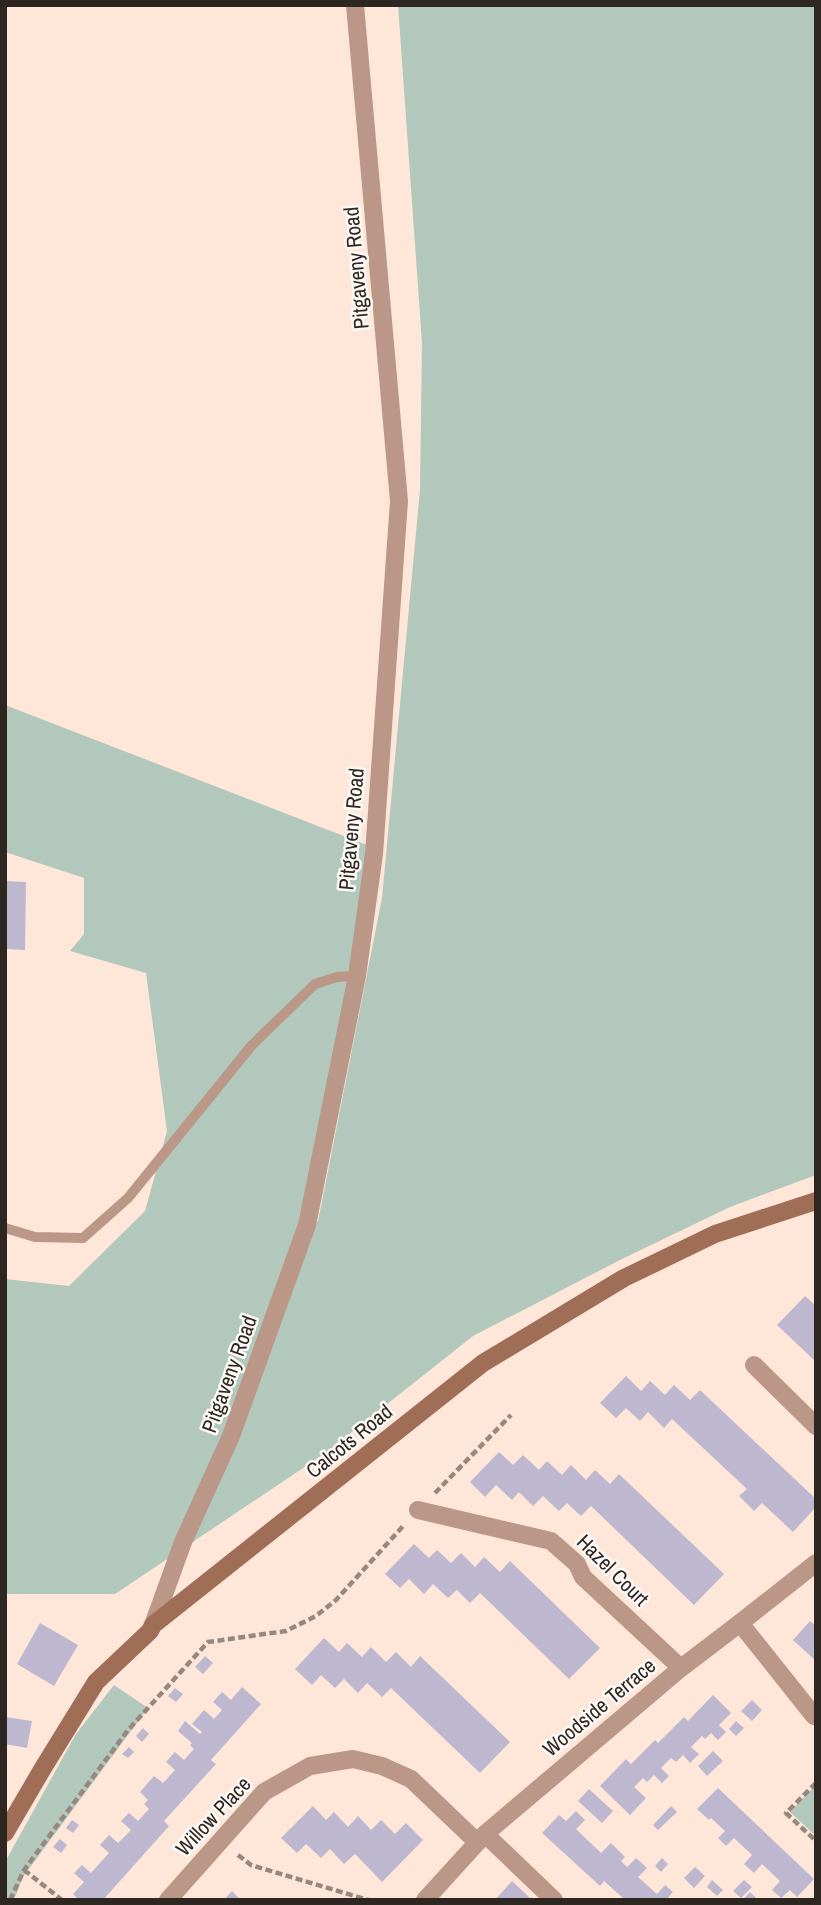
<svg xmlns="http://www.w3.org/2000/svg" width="821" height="1905" font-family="'Archivo Narrow',sans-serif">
	<rect width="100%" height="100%" fill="#fee7d9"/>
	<path fill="#b2c8bd" d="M398 5H816V1175L730 1207 620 1260 473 1336 324 1454 115 1594H5V1279L69 1286 145 1211 167 1131 146 973 70 951 84 934V878L5 852V705L367 845 357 976 308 1225 318 1221 382 898 420 489 422 343Z
		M114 1685 148 1708 23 1877 14 1900H5V1862L76 1734Z
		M816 1785V1836L790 1812Z"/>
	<path fill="#bdb8cf" d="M5 881 26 882 25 950 5 949Z
		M805 1296 816 1306V1362L777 1325Z
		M626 1376 641 1391 650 1381 665 1395 674 1385 690 1400 700 1390 816 1499V1507L793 1532 762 1503 754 1511 739 1496 747 1489 672 1419 664 1428 648 1412 640 1421 626 1408 616 1418 600 1403Z
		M499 1452 513 1465 523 1455 539 1470 547 1461 562 1475 571 1465 586 1480 595 1470 610 1484 619 1474 724 1574 694 1605 591 1506 581 1516 567 1503 559 1511 543 1496 533 1506 519 1492 512 1500 496 1485 485 1497 470 1482Z
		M414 1544 429 1558 437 1550 451 1563 461 1553 475 1567 484 1557 500 1572 510 1561 600 1648 569 1679 480 1593 470 1603 457 1590 448 1598 433 1584 424 1594 409 1579 400 1588 385 1574Z
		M810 1621 816 1626V1661L793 1640Z
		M40 1623 78 1645 54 1686 17 1664Z
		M324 1638 339 1652 347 1643 362 1657 371 1647 386 1662 396 1652 411 1667 420 1656 510 1742 480 1773 391 1688 382 1697 367 1683 358 1693 344 1679 335 1688 321 1675 312 1685 295 1669Z
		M205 1656 213 1663 203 1674 195 1667Z
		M242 1687 261 1704 211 1760 216 1764 164 1821 169 1826 103 1900H79L73 1894 84 1882 74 1873 82 1865 91 1873 109 1853 100 1845 109 1835 118 1843 131 1830 121 1821 129 1813 138 1821 149 1809 144 1804 148 1800 140 1792 154 1776 163 1783 175 1770 166 1762 175 1752 184 1760 194 1749 190 1745 192 1743 178 1731 185 1721 200 1734 202 1732 192 1724 204 1710 214 1719 222 1710 213 1702 222 1692 231 1700Z
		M175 1688 183 1694 176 1702 168 1696Z
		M713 1695 731 1713 719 1725 726 1732 718 1740 711 1733 705 1739 702 1736 691 1747 699 1754 690 1763 683 1755 676 1762 671 1758 661 1768 669 1776 662 1783 654 1775 647 1782 643 1778 634 1787 646 1798 630 1815 600 1786 626 1759 631 1764 655 1740 658 1743 684 1717 688 1721Z
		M752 1700 762 1710 752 1721 741 1711Z
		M5 1717 32 1721 27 1748 5 1744Z
		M736 1721 744 1728 736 1736 729 1729Z
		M143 1728 149 1734 142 1742 136 1736Z
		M129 1747 134 1752 128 1758 122 1754Z
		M713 1751 723 1761 707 1776 698 1766Z
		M718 1788 814 1879 797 1897 790 1890 781 1898 772 1890 780 1881 762 1864 754 1873 744 1864 752 1855 734 1838 726 1846 718 1838 725 1831 711 1818 709 1820 697 1809Z
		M589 1789 613 1811 602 1823 578 1801Z
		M313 1806 326 1820 334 1812 348 1827 358 1816 371 1830 381 1820 395 1834 406 1823 423 1840 382 1882 355 1854 344 1864 330 1849 321 1858 306 1844 297 1853 281 1838Z
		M671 1806 677 1812 658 1830 653 1825Z
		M576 1811 585 1820 576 1829 601 1853 611 1843 625 1857 621 1861 627 1867 636 1858 647 1868 638 1877 657 1894 665 1885 673 1892 666 1900H625L604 1881 600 1886 542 1833 559 1815 566 1821Z
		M72 1820 79 1825 73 1833 66 1828Z
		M60 1839 67 1845 61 1853 53 1847Z
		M662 1858 668 1864 661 1872 655 1866Z
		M695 1867 705 1876 694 1888 684 1878Z
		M712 1880 723 1890 717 1896 707 1887Z
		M744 1880 752 1887 741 1898 733 1891Z
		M512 1881 532 1900H495Z
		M232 1891 241 1900H224Z
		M750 1892 758 1900H743Z"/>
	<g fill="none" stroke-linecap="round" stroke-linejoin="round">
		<path stroke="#97877e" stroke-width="4.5" stroke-dasharray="7 3.5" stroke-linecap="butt" d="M435 1493 511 1415
			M816 1783 786 1813 816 1841
			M238 1855 251 1865 368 1900
			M24 1870 62 1900
			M10 1900 24 1870 128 1730 208 1642 286 1631 316 1616 336 1600 405 1524"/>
		<path stroke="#ba9787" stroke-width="10" d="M5 1228 35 1237 83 1238 128 1198 252 1045 315 984 337 977 357 976"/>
		<path stroke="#ba9787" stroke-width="18" d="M754 1365 816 1426
			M418 1510 551 1541 577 1564 583 1577 681 1668
			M740 1623 814 1716
			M153 1625 183 1542 231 1436 307 1225 357 976 374 854 399 501 355 5
			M485 1834 554 1900
			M168 1900 264 1792 310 1766 353 1759 382 1766 411 1779 477 1842
			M425 1900 485 1834 681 1668 740 1623 816 1563"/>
		<path stroke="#a06d56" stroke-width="18" d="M5 1833 43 1768 96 1682 150 1631 153 1625 483 1363 624 1278 715 1234 816 1201"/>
	</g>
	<g text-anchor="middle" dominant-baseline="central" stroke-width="5" stroke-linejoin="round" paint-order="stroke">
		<g font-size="21" fill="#2e2621" stroke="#fdf9f6">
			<text transform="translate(356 268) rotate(-95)">Pitgaveny Road</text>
			<text transform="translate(351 829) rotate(-85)">Pitgaveny Road</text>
			<text transform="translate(229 1374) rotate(-70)">Pitgaveny Road</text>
			<text transform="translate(349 1441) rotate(-39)">Calcots Road</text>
			<text transform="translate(613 1570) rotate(45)">Hazel Court</text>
			<text transform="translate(599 1707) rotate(-40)">Woodside Terrace</text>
			<text transform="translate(213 1816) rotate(-47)">Willow Place</text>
		</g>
	</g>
	<rect width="821" height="1905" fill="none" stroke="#2e2621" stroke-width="14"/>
</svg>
